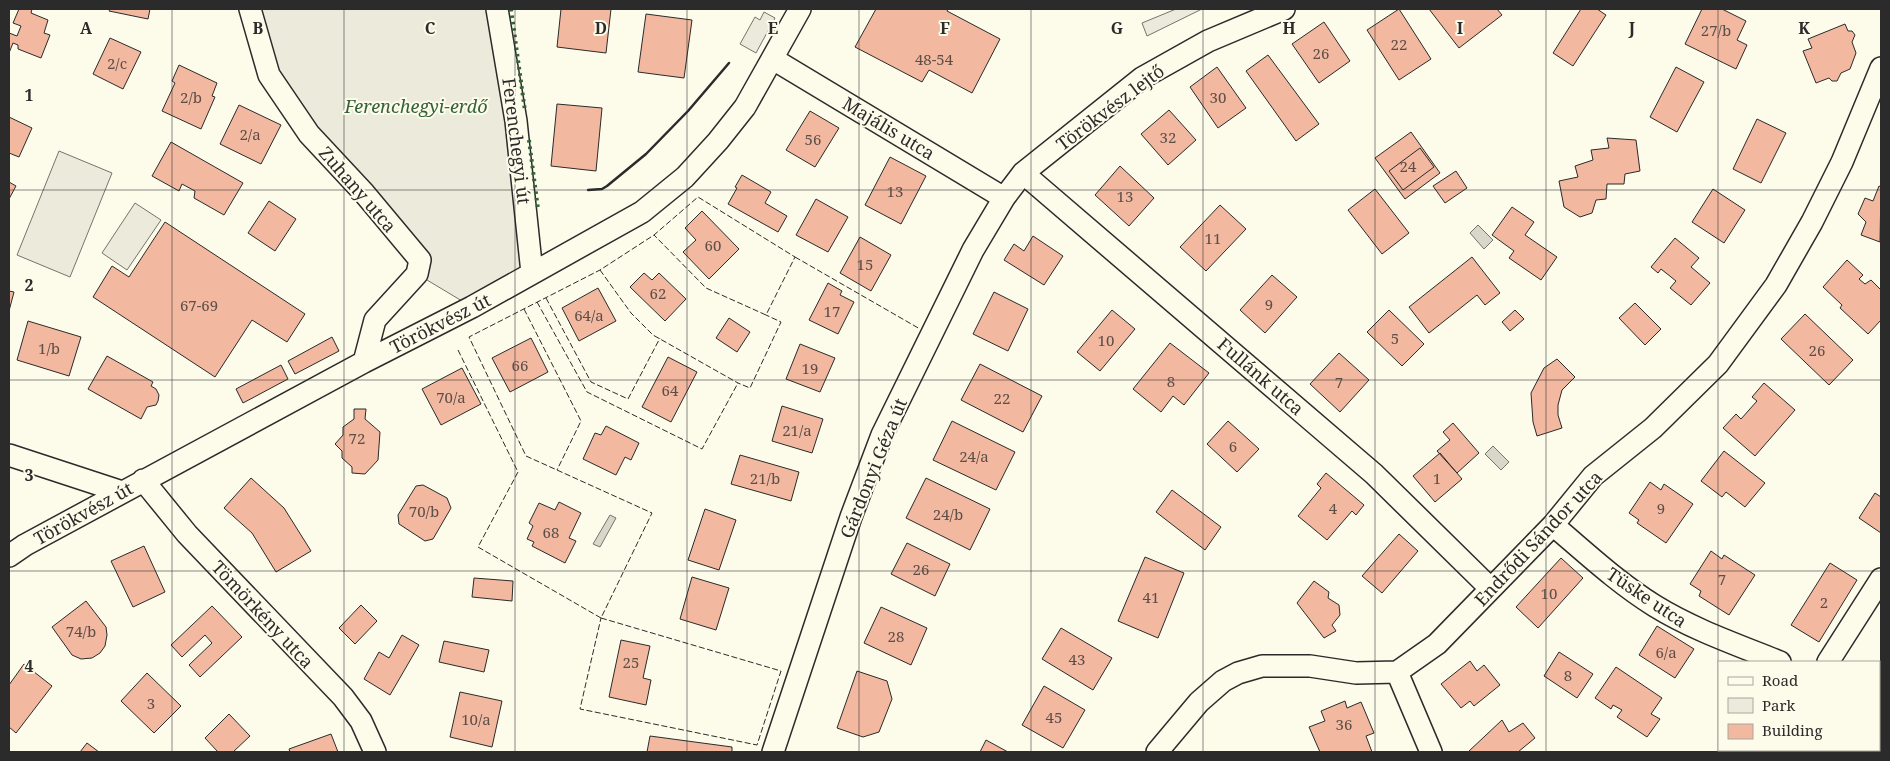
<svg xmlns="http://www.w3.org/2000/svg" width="1890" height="761" font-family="'Noto Serif',serif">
	<rect width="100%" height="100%" fill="#fdfbea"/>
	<path fill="#ecebdb" stroke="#74746e" d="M250 9H497L532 273 472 307 417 274 269 75Z
		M1176 9H1202L1147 36 1142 23Z
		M59 151 112 173 70 277 17 255Z
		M135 203 161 220 127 270 102 253Z"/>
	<path fill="#eceadb" stroke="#74746e" d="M764 12 775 18 756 53 740 44 755 17 760 20Z"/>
	<path fill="#d8d7c9" stroke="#74746e" d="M1478 225 1493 240 1484 249 1470 233Z
		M1493 446 1509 462 1501 470 1485 454Z
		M610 515 616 518 600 547 593 544Z"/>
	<path fill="#f2b8a0" stroke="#2b2b2b" d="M19 9H32L31 13 48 20 44 33 50 35 41 58 18 49V45L13 43 9 53V33L17 36 21 26 13 23Z
		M110 9H150L148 19 109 11Z
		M561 9H611L606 53 557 47Z
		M876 9H948L947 11 1000 39 972 93 929 70 922 82 855 47Z
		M1399 9 1431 59 1399 80 1367 30Z
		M1429 9H1497L1502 15 1459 48Z
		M1581 9H1597L1606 15 1573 66 1553 53Z
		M1702 9H1722L1746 21 1737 40 1747 45 1736 69 1685 44Z
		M646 14 692 20 684 78 638 72Z
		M1324 22 1350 61 1319 83 1292 44Z
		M1845 24 1848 31H1852L1855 35 1852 42 1856 53 1850 69 1841 73 1837 81H1832L1829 78 1816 83 1803 51 1812 48 1808 39Z
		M110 38 141 52 123 89 93 74Z
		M1268 55 1319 124 1296 141 1246 71Z
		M179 65 217 83 212 96 215 97 201 129 162 111 175 83 172 81Z
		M1217 67 1246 108 1218 128 1190 87Z
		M1676 67 1704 82 1677 132 1650 117Z
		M557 104 602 108 596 171 551 166Z
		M239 105 281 125 261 164 220 144Z
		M1169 110 1196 140 1168 165 1141 134Z
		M810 111 839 128 815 167 786 150Z
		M9 117 32 128 19 157 9 153Z
		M1757 119 1786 133 1761 183 1733 169Z
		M1411 132 1440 173 1405 199 1375 158Z
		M1607 138 1636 140 1640 171 1625 174 1624 184H1607L1606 199 1596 200 1592 213 1580 217 1564 207 1559 181 1578 177 1575 166 1593 160 1591 150 1609 148Z
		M171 142 243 183 224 215 194 198 195 191 182 184 179 191 152 176Z
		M1420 148 1434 167 1403 190 1389 171Z
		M890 157 926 176 901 224 865 205Z
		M1120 166 1154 198 1129 226 1095 195Z
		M1456 171 1467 188 1445 203 1433 186Z
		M742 175 771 192 765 203 787 216 778 232 728 204 737 188 735 187Z
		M9 182 16 186 9 199Z
		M1879 186 1881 187 1880 242 1861 235 1866 222 1858 214 1865 198 1873 201Z
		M1375 189 1409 233 1382 254 1348 210Z
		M1713 189 1745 210 1724 243 1692 222Z
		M816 199 848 217 828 252 796 235Z
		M269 201 296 219 275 251 248 233Z
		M1220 205 1246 229 1206 271 1180 247Z
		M1512 207 1534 222 1525 235 1557 257 1541 280 1509 258 1514 251 1492 235Z
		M702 211 739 249 709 279 683 252 696 240 685 228Z
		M165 222 305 314 287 342 252 320 215 377 93 297 112 266 129 277Z
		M1033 236 1063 256 1044 285 1004 260 1014 244 1024 251Z
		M860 237 891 255 871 291 840 273Z
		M1675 238 1699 258 1691 267 1710 283 1691 305 1670 288 1676 281 1661 269 1658 273 1651 267Z
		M1472 257 1500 293 1485 305 1477 295 1429 333 1409 307Z
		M1847 260 1863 275 1859 279 1865 284 1871 280 1881 290V320L1868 334 1840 308 1842 305 1823 287Z
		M644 273 652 280 659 273 686 299 665 321 630 287Z
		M1272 275 1297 297 1265 333 1240 310Z
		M828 283 842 291 840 295 854 302 838 334 809 320Z
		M598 288 616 321 579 341 562 308Z
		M9 291 14 292 9 311Z
		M994 292 1028 309 1008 351 973 334Z
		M1635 303 1661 329 1645 345 1619 318Z
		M1112 310 1135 329 1100 371 1077 352Z
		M1389 310 1424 344 1402 366 1367 332Z
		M1515 310 1524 319 1510 331 1502 322Z
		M1805 314 1853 360 1829 385 1781 339Z
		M729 318 750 332 737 352 716 338Z
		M28 321 81 337 69 376 17 360Z
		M332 337 339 351 295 374 288 361Z
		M531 338 548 372 510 392 492 358Z
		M1170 343 1209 373 1184 405 1173 396 1161 412 1133 389Z
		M800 344 835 358 820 392 786 379Z
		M1339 353 1369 380 1340 412 1310 384Z
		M107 356 153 382 151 386 156 389 159 395 158 401 156 405 147 407 141 419 88 389Z
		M668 357 697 372 671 422 642 407Z
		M1557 359 1575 377 1562 390 1558 405V415L1562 428 1537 436 1533 422 1531 393 1544 368Z
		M980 364 1042 396 1023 432 961 400Z
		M281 365 288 379 243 403 236 389Z
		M462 368 481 404 441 425 422 389Z
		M1764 383 1795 410 1755 456 1723 428 1736 414 1741 419 1757 401 1752 397Z
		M782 406 823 419 812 453 772 441Z
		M354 409H366L365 419 380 432 378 460 365 474 352 473V467L342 458V451L335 444 343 435V427L354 419Z
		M952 421 1015 452 996 490 933 460Z
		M1228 421 1259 449 1237 472 1207 444Z
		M1453 423 1479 453 1457 473 1437 451 1450 440 1443 432Z
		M606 426 639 443 631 460 625 457 616 475 583 459 595 433 601 435Z
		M1724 451 1765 483 1745 507 1726 492 1722 497 1701 481Z
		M1440 453 1462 479 1435 502 1413 476Z
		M740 455 799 472 791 501 731 484Z
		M1326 473 1364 505 1356 515 1352 511 1327 540 1298 516 1321 488 1317 484Z
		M251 478 284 508 311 551 276 572 252 533 224 508Z
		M926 478 990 509 970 550 906 518Z
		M1650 482 1661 490 1664 484 1693 504 1666 543 1637 523 1639 520 1629 513Z
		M423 485 447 498 451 508 433 539 425 541 399 524 398 515 416 486Z
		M1172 490 1221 527 1205 550 1156 512Z
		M1875 493 1881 497V533L1859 518Z
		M559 502 581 513 569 538 576 541 565 563 532 546 534 542 527 539 533 526 529 523 539 503 555 510Z
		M705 509 736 520 719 570 688 560Z
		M1399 534 1418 551 1382 593 1362 576Z
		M907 543 950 564 935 596 891 574Z
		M144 546 165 592 133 607 111 561Z
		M1711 551 1722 559 1724 555 1755 575 1729 615 1699 596 1701 591 1690 584Z
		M1145 557 1184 573 1158 638 1118 621Z
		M1561 558 1583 578 1538 628 1516 607Z
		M1830 563 1857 580 1819 642 1791 625Z
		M692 577 729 588 716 630 680 619Z
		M474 578 513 581 512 601 472 597Z
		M1314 581 1329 592 1328 598 1339 605 1340 615 1332 625 1336 631 1324 638 1297 603Z
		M86 601 106 627 107 635 105 646 100 653 92 658 81 659 72 655 52 627Z
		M361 605 377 621 355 644 339 628Z
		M212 606 242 637 200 677 189 665 212 643 205 635 182 657 171 645Z
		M881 607 927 628 911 665 864 643Z
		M1657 626 1694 649 1675 678 1639 655Z
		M1061 628 1112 658 1093 690 1042 659Z
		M402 635 419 645 390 695 364 679 379 652 389 658Z
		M621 640 650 646 643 678 651 680 646 705 609 697Z
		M444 641 489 650 484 672 439 662Z
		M1559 652 1593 674 1577 698 1544 676Z
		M1470 661 1477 671 1484 665 1500 685 1474 706 1470 701 1461 708 1441 684Z
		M24 664 52 686 16 733 9 727V685Z
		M1616 667 1662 698 1651 714 1660 719 1647 737 1617 717 1622 710 1613 705 1611 709 1595 698Z
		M857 671 887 681 892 699 879 732 863 737 837 728Z
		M147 673 181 706 154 733 121 701Z
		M1044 686 1085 710 1063 748 1022 725Z
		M460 692 502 701 492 747 450 737Z
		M1345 701 1347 708 1361 702 1374 733 1366 736 1372 752H1320L1309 727 1325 721 1321 711Z
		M229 714 250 736 233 752H218L205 738Z
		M1502 720 1509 732 1523 723 1535 738 1518 752H1468Z
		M331 734 338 752H290L289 749Z
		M650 736 732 747V752H647Z
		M986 740 1008 752H980Z
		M87 743 99 752H80Z
		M1738 750H1779L1777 752H1742Z"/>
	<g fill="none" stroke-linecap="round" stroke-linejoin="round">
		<defs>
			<path id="minor" d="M250 9 269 75 309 134 364 193 420 260 417 274 375 320 364 362
				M497 9 516 121 532 273
				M773 59 1004 198
				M1023 173 1374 474 1490 588
				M9 455 122 492
				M143 480 187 534 343 697 361 721 375 752
				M1553 525C1586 553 1618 583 1655 606 1694 630 1738 645 1780 662
				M9 556 25 545 364 362 472 307 642 212 685 177 718 141 745 107 800 9
				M1828 662 1881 579
				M1397 672 1431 752
				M1879 695 1881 696
				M773 752 851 517 882 435 973 250 1004 198 1023 173 1142 78 1208 41 1284 9
				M1157 752 1199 702 1223 681 1238 673 1262 666H1310L1356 673 1397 672 1437 644 1553 525 1593 476 1653 428 1718 364 1776 285 1812 222 1842 162 1881 68"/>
		</defs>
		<use href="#minor" stroke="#2b2b2b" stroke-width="24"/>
		<use href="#minor" stroke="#fdfbea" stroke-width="21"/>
		<path stroke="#34623c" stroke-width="4" stroke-dasharray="2.5 4" stroke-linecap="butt" d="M511 9 525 111
			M529 140 538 209"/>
		<path stroke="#2b2b2b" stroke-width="1" stroke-dasharray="6 2.5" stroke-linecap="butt" d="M795 257 920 329
			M600 270 631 313 653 335 738 383 750 388 781 322 766 315
			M546 298 591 382 628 399 660 338
			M537 302 587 392 702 449 738 383
			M524 309 581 421 557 470
			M458 350 518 472 478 547 601 618 652 513 526 456 469 337 600 270 654 235 698 197 795 257 766 315 706 288 654 235
			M601 618 781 671 757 745 580 709Z"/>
		<path stroke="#2b2b2b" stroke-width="2.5" d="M588 190 602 189 607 186 646 154 688 111 729 63"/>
	</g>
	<path fill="none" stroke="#2b2b2b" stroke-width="1" stroke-opacity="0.55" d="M172 9V752M344 9V752M515 9V752M687 9V752M859 9V752M1031 9V752M1203 9V752M1375 9V752M1546 9V752M1718 9V752M9 190H1881M9 380H1881M9 571H1881"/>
	<g text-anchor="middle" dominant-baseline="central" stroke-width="4" stroke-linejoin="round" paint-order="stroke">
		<g font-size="15" fill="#5d4e48">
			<text x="1716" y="30">27/b</text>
			<text x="1399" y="44">22</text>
			<text x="1321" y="53">26</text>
			<text x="934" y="59">48-54</text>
			<text x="117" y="63">2/c</text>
			<text x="191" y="97">2/b</text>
			<text x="1218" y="97">30</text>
			<text x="250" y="134">2/a</text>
			<text x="1168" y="137">32</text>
			<text x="813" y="139">56</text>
			<text x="1408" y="166">24</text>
			<text x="895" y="191">13</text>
			<text x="1125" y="196">13</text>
			<text x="1213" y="238">11</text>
			<text x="713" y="245">60</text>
			<text x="865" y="264">15</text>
			<text x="658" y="293">62</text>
			<text x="1269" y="304">9</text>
			<text x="199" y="305">67-69</text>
			<text x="832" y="311">17</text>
			<text x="589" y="315">64/a</text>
			<text x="1395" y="338">5</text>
			<text x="1106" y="340">10</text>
			<text x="49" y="348">1/b</text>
			<text x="1817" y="350">26</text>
			<text x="520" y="365">66</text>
			<text x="810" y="368">19</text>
			<text x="1171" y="381">8</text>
			<text x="1339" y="382">7</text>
			<text x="670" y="390">64</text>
			<text x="451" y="397">70/a</text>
			<text x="1002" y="398">22</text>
			<text x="797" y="430">21/a</text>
			<text x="357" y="438">72</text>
			<text x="1233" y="446">6</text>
			<text x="974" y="456">24/a</text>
			<text x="765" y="478">21/b</text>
			<text x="1437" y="478">1</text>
			<text x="1333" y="508">4</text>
			<text x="1661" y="508">9</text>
			<text x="424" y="511">70/b</text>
			<text x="948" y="514">24/b</text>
			<text x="551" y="532">68</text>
			<text x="921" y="569">26</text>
			<text x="1722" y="579">7</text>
			<text x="1549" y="593">10</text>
			<text x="1151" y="597">41</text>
			<text x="1824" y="602">2</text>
			<text x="81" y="631">74/b</text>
			<text x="896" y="636">28</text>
			<text x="1666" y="652">6/a</text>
			<text x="1077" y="659">43</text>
			<text x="631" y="662">25</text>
			<text x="1568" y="675">8</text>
			<text x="151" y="703">3</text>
			<text x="1054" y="717">45</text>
			<text x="476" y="719">10/a</text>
			<text x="1344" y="724">36</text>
		</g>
		<g font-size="18" font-style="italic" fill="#34623c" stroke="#fdfbea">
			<text x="416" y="106">Ferenchegyi-erdő</text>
		</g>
		<g font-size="18" fill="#2b2b2b" stroke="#fdfbea">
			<text transform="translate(1110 107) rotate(-37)">Törökvész lejtő</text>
			<text transform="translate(889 128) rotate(31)">Majális utca</text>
			<text transform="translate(517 141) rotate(83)">Ferenchegyi út</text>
			<text transform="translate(358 189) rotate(49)">Zuhany utca</text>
			<text transform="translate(440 323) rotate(-27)">Törökvész út</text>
			<text transform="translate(1261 376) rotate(41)">Fullánk utca</text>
			<text transform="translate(873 468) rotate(-68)">Gárdonyi Géza út</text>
			<text transform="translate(83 513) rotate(-29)">Törökvész út</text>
			<text transform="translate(1538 538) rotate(-47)">Endrődi Sándor utca</text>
			<text transform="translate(1647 597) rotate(34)">Tüske utca</text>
			<text transform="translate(263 614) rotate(47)">Tömörkény utca</text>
		</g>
	</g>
	<g font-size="16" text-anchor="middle" font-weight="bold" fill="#2b2b2b" stroke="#fdfbea" stroke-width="4" stroke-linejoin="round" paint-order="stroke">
		<text x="86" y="34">A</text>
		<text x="258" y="34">B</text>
		<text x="430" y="34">C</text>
		<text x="601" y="34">D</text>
		<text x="773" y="34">E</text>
		<text x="945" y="34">F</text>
		<text x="1117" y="34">G</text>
		<text x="1289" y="34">H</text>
		<text x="1460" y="34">I</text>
		<text x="1632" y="34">J</text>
		<text x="1804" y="34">K</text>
		<text x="29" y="101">1</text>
		<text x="29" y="291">2</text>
		<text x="29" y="481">3</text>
		<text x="29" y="672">4</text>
	</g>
	<rect width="1890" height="761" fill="none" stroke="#2b2b2b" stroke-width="20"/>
	<rect x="1718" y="661" width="162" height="90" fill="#fdfbea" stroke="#a9a89e"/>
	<rect x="1728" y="677" width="25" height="8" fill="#fdfbea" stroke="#a9a89e"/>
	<text x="1762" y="686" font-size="15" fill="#2b2b2b">Road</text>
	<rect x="1728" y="698" width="25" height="15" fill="#ecebdb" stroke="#a9a89e"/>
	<text x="1762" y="711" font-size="15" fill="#2b2b2b">Park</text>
	<rect x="1728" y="724" width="25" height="15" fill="#f2b8a0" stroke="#a9a89e"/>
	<text x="1762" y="736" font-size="15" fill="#2b2b2b">Building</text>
</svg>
